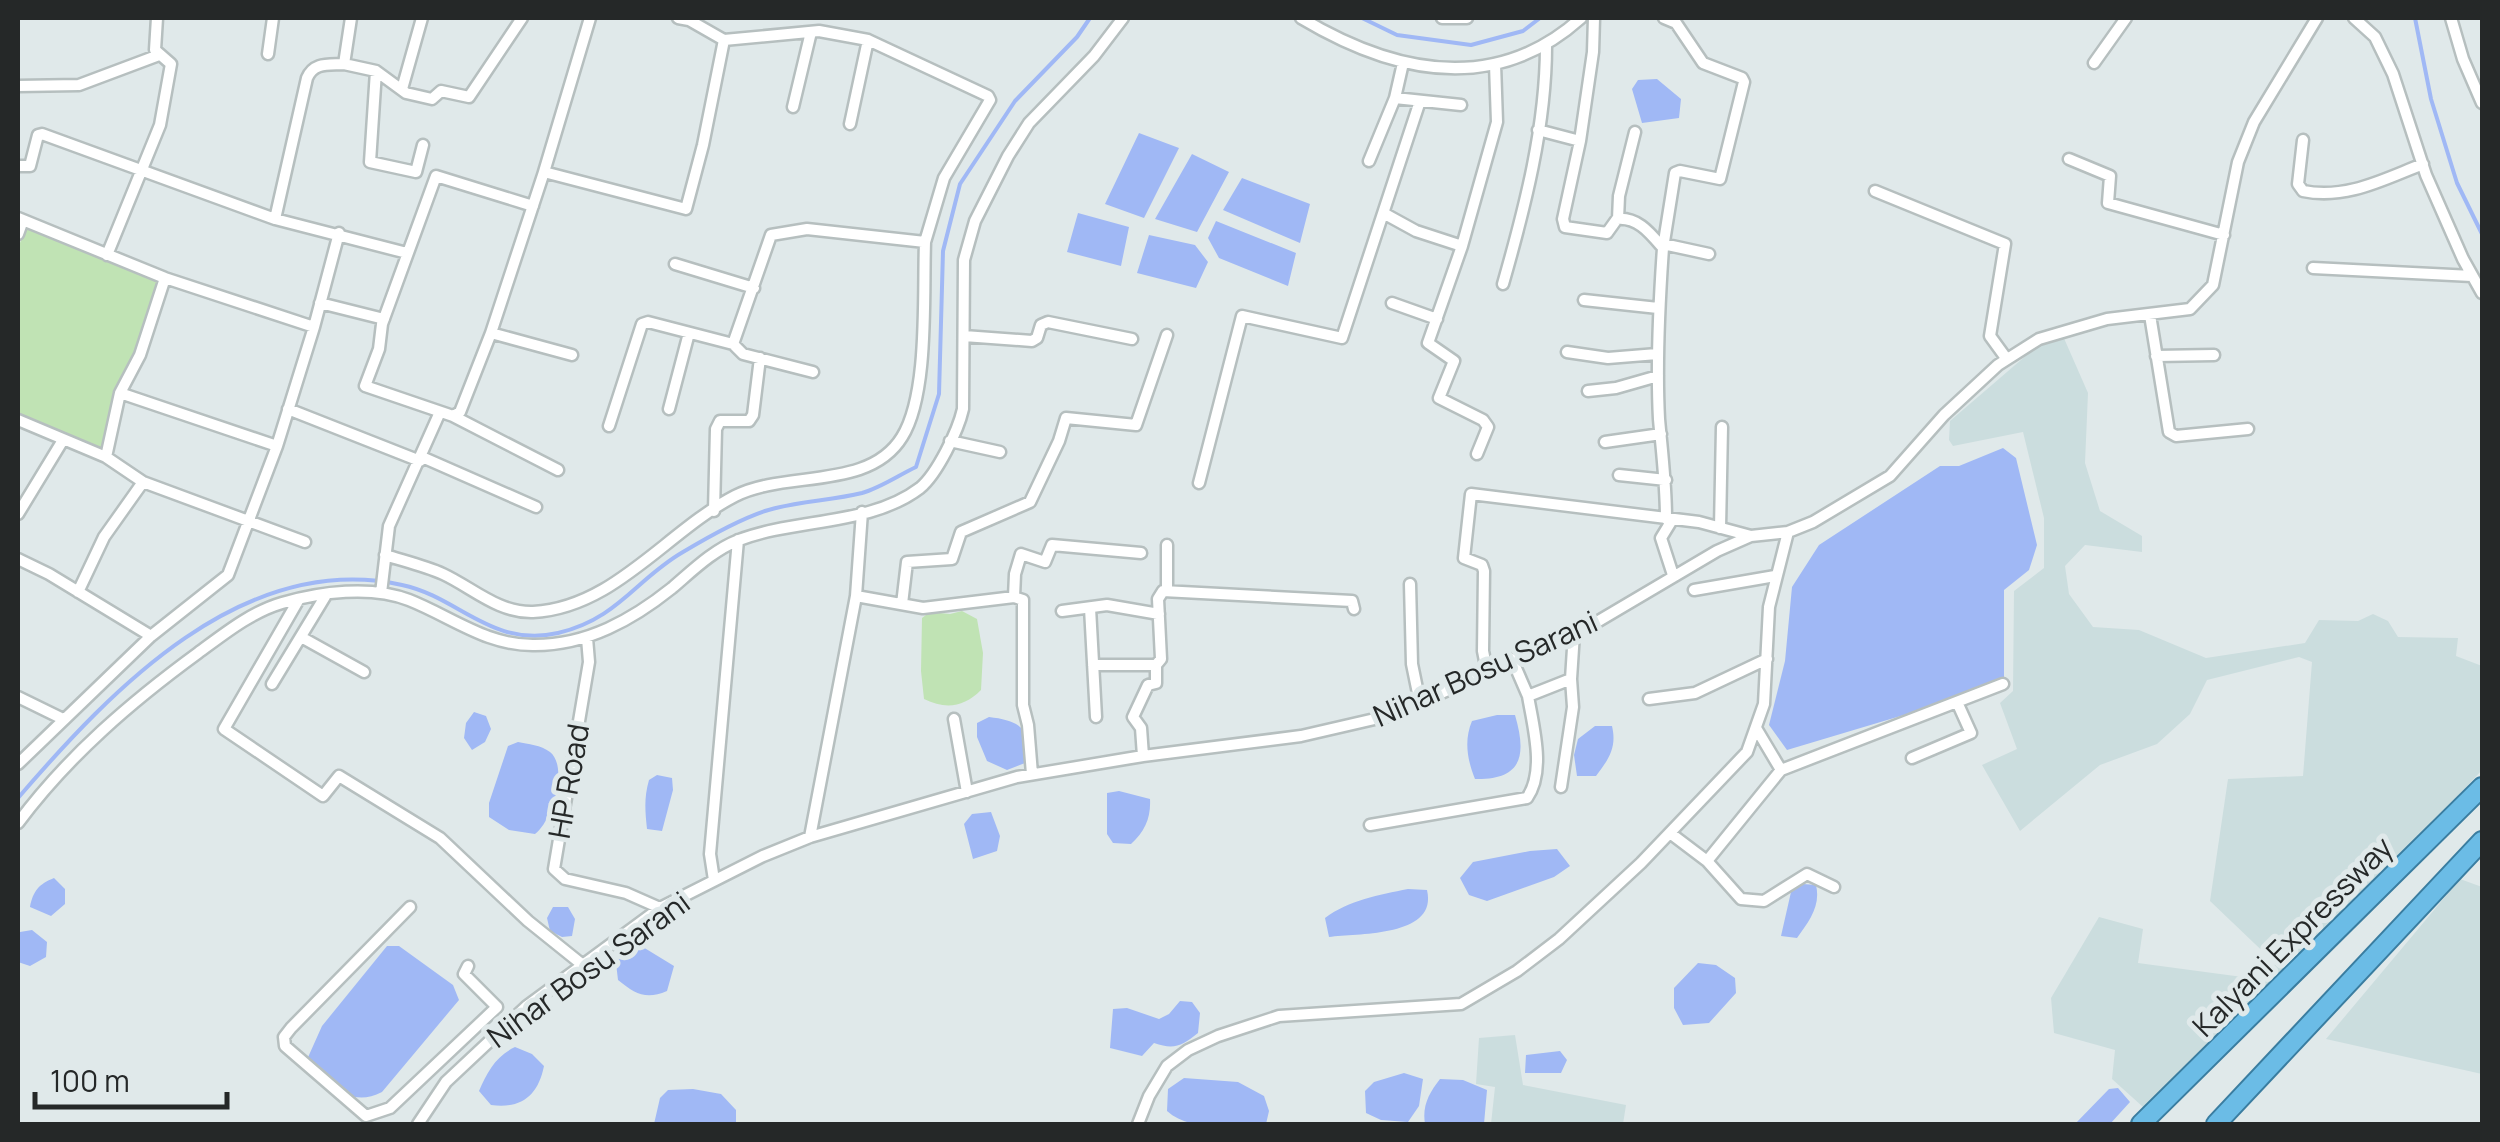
<svg xmlns="http://www.w3.org/2000/svg" width="2500" height="1142" font-family="Manrope,sans-serif">
	<rect width="100%" height="100%" fill="#e0e9ea"/>
	<path fill="#cbddde" d="M2063 336 2088 393 2085 463 2100 511 2142 536V552L2085 545 2065 566 2069 594 2093 627 2139 630 2206 658 2305 643 2319 620 2358 621 2373 614 2388 621 2398 637 2458 638 2456 656 2482 666V770L2308 957 2153 1116 2112 1079 2115 1050 2054 1033 2051 998 2099 917 2143 929 2138 963 2250 978 2276 964 2210 901 2228 779 2303 776 2312 662 2299 657 2207 680 2190 714 2157 744 2100 765 2020 831 1982 765 2017 749 2000 703 2013 691 2014 591 2044 568V518L2023 432 1953 446 1949 440 1950 421 2042 342Z
		M2460 879 2482 887V1074L2326 1039Z
		M1515 1035 1523 1085 1626 1105 1623 1124H1491L1495 1087 1476 1084 1479 1038Z"/>
	<path fill="#c0e3b4" d="M27 225 158 281 103 452 18 419V248Z
		M962 611 977 619 983 653 981 690C964 707 946 710 924 699L921 671 922 618 930 612 950 614Z"/>
	<path fill="#a0b8f5" d="M1657 79 1681 99 1679 118 1642 123 1632 89 1638 80Z
		M1139 133 1179 148 1144 218 1105 204Z
		M1192 154 1229 172 1197 232 1155 219Z
		M1242 178 1310 204 1300 243 1223 210Z
		M1078 213 1129 227 1121 266 1067 252Z
		M1216 221 1296 253 1288 286 1219 258 1208 238Z
		M1149 235 1195 245 1208 262 1196 288 1137 273Z
		M2003 448 2016 458 2037 545 2029 570 2004 590V679L1934 706 1787 750 1769 725 1785 661 1792 587 1819 545 1940 466H1959Z
		M474 712 486 716 491 729 485 742 472 750 464 738 466 723Z
		M1497 715H1515C1527 756 1522 780 1475 779 1467 759 1464 740 1472 721Z
		M989 717C1022 721 1031 729 1025 763L1007 770 987 761 977 737V723Z
		M1595 726H1612C1617 747 1609 759 1596 776H1577L1574 755 1578 739Z
		M518 742C528 744 541 745 550 752 569 767 552 822 535 834L509 830 489 817V803L508 746Z
		M657 775 672 778 673 790 662 831 647 829C645 811 644 797 649 780Z
		M1119 791 1150 799C1151 818 1145 831 1131 844L1113 843 1107 834V793Z
		M991 812 1000 836 997 851 973 859 964 824 972 814Z
		M1557 849 1570 866 1554 877 1487 901 1469 895 1460 878 1473 862 1530 851Z
		M54 878 65 889V904L51 916 30 907C33 891 39 884 54 878Z
		M1803 884 1816 885C1821 906 1809 921 1797 938L1781 936 1791 892Z
		M1408 889 1427 890C1438 937 1360 933 1329 937L1325 918C1349 900 1379 895 1408 889Z
		M553 907H568L575 919 572 936 562 937 550 931 547 918Z
		M32 930 47 942 46 957 30 966 18 962 20 932Z
		M638 944 674 966 667 991C646 1000 635 994 618 980L616 963 626 947Z
		M387 946H399L453 985 459 1000 382 1092C349 1109 331 1083 305 1064L322 1026Z
		M1698 963 1716 965 1735 978 1736 993 1709 1023 1683 1025 1674 1008V988Z
		M1180 1001 1192 1002 1200 1013 1198 1033C1182 1046 1174 1050 1154 1043L1142 1056 1110 1048 1113 1009 1127 1008 1159 1019 1169 1014Z
		M515 1047 532 1054 544 1066C538 1096 521 1109 491 1105L479 1091C487 1072 496 1056 515 1047Z
		M1560 1051 1567 1060 1561 1073H1525L1526 1055Z
		M1404 1073 1423 1079 1419 1106 1408 1122 1381 1120 1366 1113 1365 1091 1374 1082Z
		M1184 1078 1238 1082 1264 1096 1269 1111 1266 1124C1236 1125 1191 1133 1167 1111L1168 1089Z
		M1440 1079 1463 1080 1487 1090 1484 1124H1425C1422 1106 1429 1093 1440 1079Z
		M2118 1088 2130 1102 2110 1124H2075L2109 1089Z
		M693 1089 721 1094 736 1110V1124H654L660 1098 668 1090Z"/>
	<g fill="none" stroke-linecap="round" stroke-linejoin="round">
		<path stroke="#a0b8f5" stroke-width="4" d="M1362 18 1397 35 1471 45 1523 31 1540 18
			M2415 18 2431 99 2457 183 2482 234
			M18 798C111 690 243 550 402 585 459 597 491 648 558 633 618 619 636 579 683 552 708 537 738 520 765 511 796 501 830 501 862 493 880 488 899 475 916 467L939 394 943 251 960 184 1015 101 1077 37 1090 18"/>
		<defs>
			<path id="minor" d="M351 18 344 64 376 71 406 93 432 99 441 91 469 97 522 18
				M678 18 689 20 724 40
				M1301 18C1393 73 1494 96 1581 18
				M1442 18H1467
				M2354 18 2375 37 2393 74 2426 175 2463 259 2482 293
				M2451 18 2463 59 2482 103
				M268 54 273 18
				M1403 63 1395 98 1461 105
				M2094 63 2126 18
				M376 71 370 162 416 172 423 145
				M18 86 79 85 159 55
				M402 89 422 18
				M793 107 811 32
				M850 124 868 40
				M1538 130 1580 141 1563 219 1565 227 1607 233 1617 219C1638 217 1650 233 1663 248 1659 305 1656 362 1659 419 1662 453 1666 483 1666 519
				M2303 140 2298 184 2303 191C2346 200 2384 179 2423 164
				M1580 141 1593 52 1594 18
				M2069 159 2110 176 2108 203 2224 235
				M1369 161 1395 98
				M18 166H30L38 135 42 134 275 219 407 253
				M544 172 590 18
				M1875 191 2005 244 1990 336 2006 358
				M533 206 436 176 382 324 379 349 365 386 453 416 460 412 491 333 544 172 686 209 703 145 724 40 819 31 868 40 988 96 990 100 944 178 925 242 807 229 771 235 733 344 648 322 642 324 609 426
				M1385 214 1416 231 1462 246
				M18 218 165 278 314 327 277 446 120 393
				M275 219 307 78C314 62 328 65 344 64
				M1618 219 1619 196 1635 132
				M18 234 23 220
				M1663 244 1709 254
				M1663 248 1675 173 1680 171 1720 179 1744 82 1742 78 1703 63 1676 23 1664 18
				M107 255 160 125 171 64 155 50 157 18
				M675 264 754 288
				M2313 268 2472 276
				M1503 284C1525 207 1546 126 1546 46
				M1584 300 1658 308
				M320 303 384 319
				M1392 303 1437 319
				M2150 315 2169 432 2176 436 2248 429
				M314 327 339 233
				M491 333 572 355
				M964 336 1032 341 1037 338 1041 325 1048 322 1132 339
				M733 344 743 354 813 372
				M1567 352 1608 358 1657 354
				M2156 356 2214 355
				M1588 391 1616 388 1658 376
				M288 409 420 461
				M669 409 689 333
				M453 416 558 470
				M18 420 106 457 143 482 305 542
				M950 441 1000 452
				M1605 442 1661 434
				M1477 454 1488 427 1483 420 1439 398 1454 361 1428 343 1462 246 1497 122 1495 64
				M106 457 120 393 140 355 165 278
				M422 457 536 507
				M1619 475 1666 480
				M1199 483 1242 316 1342 338 1420 101
				M714 511 716 429 720 421H749L753 415 760 358
				M18 514 63 440
				M1672 520 1661 538 1673 575
				M1720 528 1722 427
				M1167 545V589
				M385 555C404 561 425 566 443 574 473 588 498 613 533 612 614 608 667 531 735 496 785 470 869 491 902 437 929 394 923 294 925 242
				M18 559 49 574 151 636
				M1410 584 1412 664 1420 703
				M1694 590 1775 576
				M78 592 104 537 143 482
				M381 593 389 526 440 412
				M856 596 923 608 1014 597 1023 600V705L1028 725 1032 774
				M1014 597 1015 574 1021 554 1045 562 1052 545 1141 553
				M299 599 224 729 323 796 339 776 440 838 528 921 584 966
				M902 604 907 562 952 559 961 532 1030 502 1059 441 1066 418 1136 425 1167 335
				M1090 608 1096 717
				M1062 611 1107 605 1159 614
				M301 637 364 672
				M587 638 589 662 554 869 565 879 626 893 660 908
				M1512 659 1528 696
				M1093 665H1156
				M1487 671 1483 651 1484 571 1482 565 1464 558 1471 494 1699 522 1751 536
				M272 684 326 595
				M18 697 63 719
				M1649 699 1695 693 1767 659
				M954 719 967 792
				M1756 728 1781 770
				M1143 756 1141 728 1133 717 1148 685 1156 683V665L1161 659 1158 599 1163 591 1352 601 1354 609
				M1912 758 1971 733 1957 702
				M18 764 151 636 228 575 277 446
				M1561 787 1573 707 1571 679
				M18 823C68 756 131 702 198 653 224 634 251 612 282 603 320 592 371 585 409 600 452 617 487 646 535 645 587 645 632 620 672 588 692 571 713 550 739 540 796 518 870 526 920 488 937 474 958 431 963 409L964 260 975 221 1008 156 1029 123 1094 56 1123 18
				M1370 825 1527 798C1546 771 1533 726 1528 696L1571 679 1574 633
				M1670 833 1707 861 1741 899 1764 901 1807 874 1834 887
				M810 837 856 596 862 512
				M1707 861 1781 770 2003 684
				M714 880 710 854 738 540
				M410 907 291 1028 284 1037 285 1046 366 1116 390 1108 497 1007 464 974 468 966
				M418 1124 446 1082 527 1006 660 908 763 856 810 837 1017 777 1143 756 1301 736 1392 715 1585 629 1717 551 1751 536 1788 532 1813 522 1890 476 1944 415 1998 365 2039 339 2107 319 2190 309 2213 285 2238 162 2254 122 2317 18
				M1138 1124 1149 1096 1167 1066 1188 1050 1218 1036 1279 1016 1461 1004 1517 971 1559 939 1641 863 1747 752 1764 704 1769 607 1788 532"/>
			<path id="trunk" d="M2141 1124 2482 787
				M2216 1124 2482 841"/>
		</defs>
		<use href="#minor" stroke="#b6bfbf" stroke-width="15"/>
		<use href="#trunk" stroke="#3a7da0" stroke-width="22"/>
		<use href="#minor" stroke="#fff" stroke-width="10"/>
		<use href="#trunk" stroke="#6bbce6" stroke-width="18"/>
	</g>
	<g text-anchor="middle" dominant-baseline="central" stroke-width="10" stroke-linejoin="round" paint-order="stroke">
		<g font-size="30" fill="#252828" stroke="#e0e9ea">
			<text transform="translate(1485 668) rotate(-24)">Nihar Bosu Sarani</text>
			<text transform="translate(568 781) rotate(-80)">HP Road</text>
			<text transform="translate(2292 936) rotate(-45)">Kalyani Expressway</text>
			<text transform="translate(588 969) rotate(-36)">Nihar Bosu Sarani</text>
		</g>
	</g>
	<rect width="2500" height="1142" fill="none" stroke="#252828" stroke-width="40"/>
	<path d="M35 1092v15h192v-15" fill="none" stroke="#252828" stroke-width="5"/>
	<text x="50" y="1092" font-size="30" fill="#252828" stroke="#e0e9ea" stroke-width="8" paint-order="stroke">100 m</text>
</svg>
